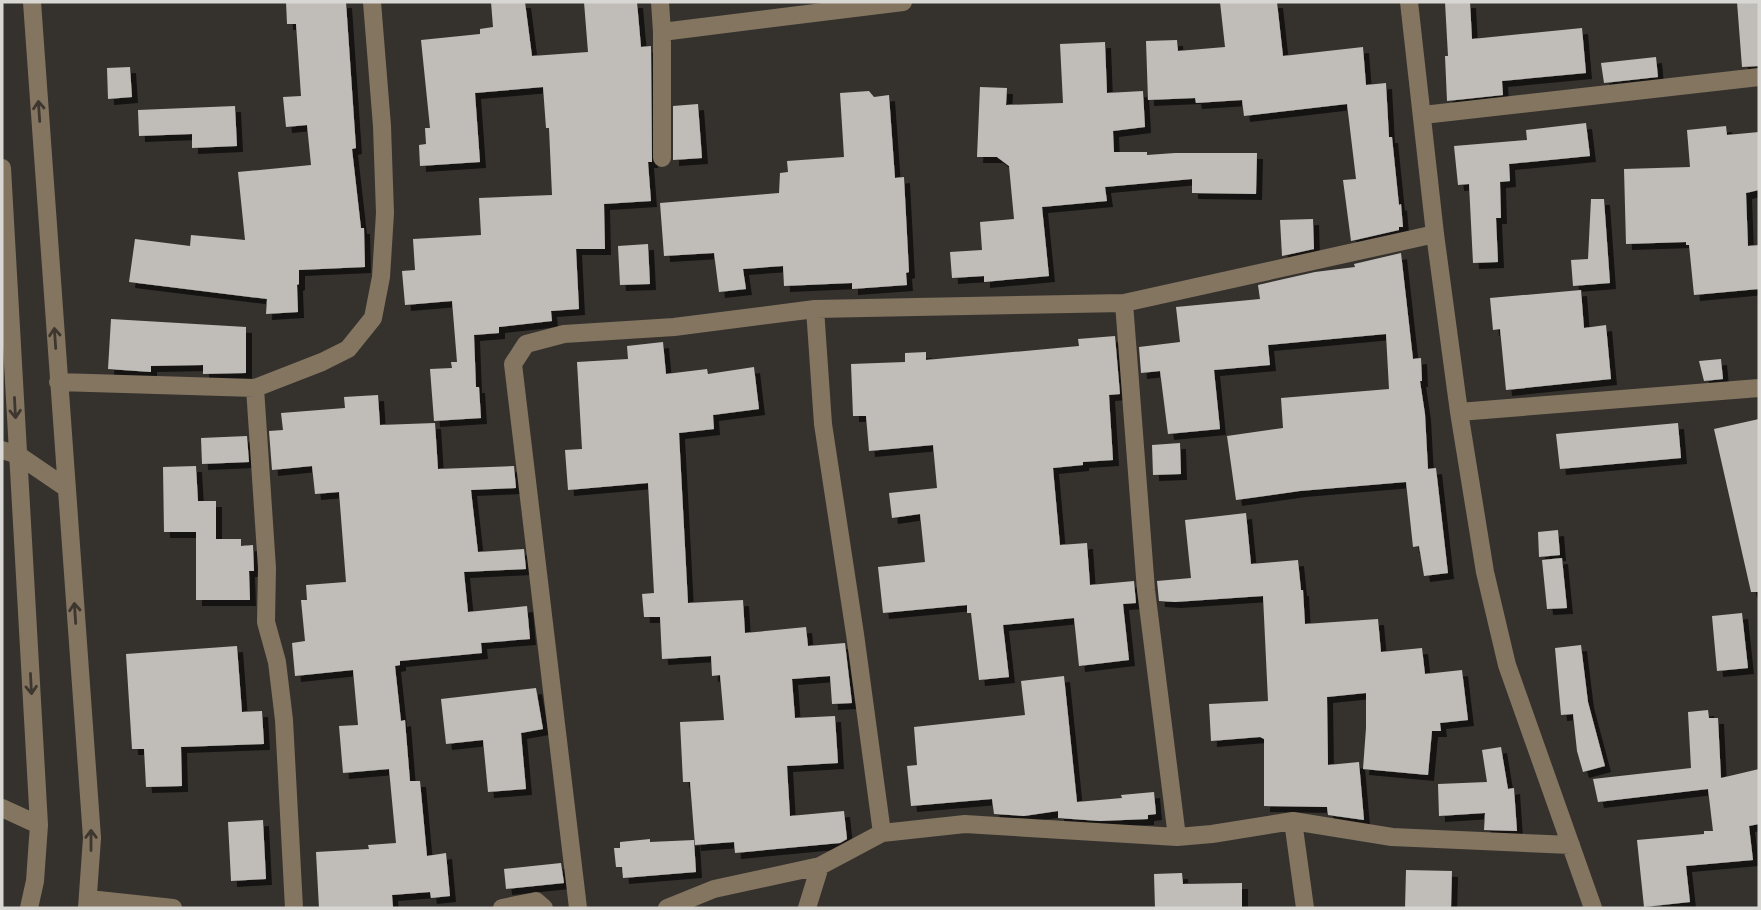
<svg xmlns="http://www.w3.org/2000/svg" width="1761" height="910" font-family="'Fira Sans',sans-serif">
	<defs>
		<filter id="shadow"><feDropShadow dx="6" dy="6" stdDeviation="0" flood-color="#0009"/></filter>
	</defs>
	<rect width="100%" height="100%" fill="#35322e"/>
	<path fill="#c0bdb8" filter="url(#shadow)" d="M286 2H346L356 148 352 149 361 228H364L365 267 299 270V284L297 285 298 312 266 314 267 299 129 282 135 239 190 246 191 235 245 240 238 172 311 165 307 125 286 127 283 97 301 96 296 24H287Z
		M491 2H525L532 56 588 52 584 2H637L641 47 651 46 652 162H648L651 201 604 204 605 249H576L579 309 551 311 552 321 499 327V333L474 335 476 387H479L481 418 434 421 430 369 452 368 451 362H457L452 301 405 305 402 271 415 270 413 239 481 235 479 198 552 195 549 128H546L543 87 475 93 480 162 420 166 419 145 426 144 425 128H430L421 40 480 34V29L493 27Z
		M1220 2H1277L1283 56 1363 47 1366 85 1386 83 1389 137H1392L1399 205 1401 204 1403 227H1399V230L1351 241 1343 180 1356 179 1347 104 1244 116 1242 100 1196 103 1195 98 1148 100 1146 41 1177 40 1178 51 1225 47Z
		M1445 2H1470L1472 39 1582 28 1586 73 1502 81 1503 95 1447 101 1445 56H1448Z
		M1737 2H1759V66L1742 67Z
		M1105 42 1107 93 1143 91 1145 127 1113 131 1114 152H1147V155L1175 153H1257L1256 194 1192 193V179L1105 187 1107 201 1042 207 1049 276 984 282V276L952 278 950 252 982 250 980 222 1014 219 1009 166 997 157H977L980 87 1007 88 1006 105 1063 103 1060 44Z
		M1656 57 1658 77 1604 83 1601 63Z
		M130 67 132 97 108 99 107 68Z
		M869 91 874 97 889 95 895 178 904 177 909 272 906 273 907 285 852 289V283L784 286 783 266 743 269 746 289 719 292 714 253 664 256 660 203 779 193 780 173 788 172 787 161 844 157 840 93Z
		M698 104 702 158 673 160V106Z
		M235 106 237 146 192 148V134L139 136 138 110Z
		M1586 123 1590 156 1509 164 1510 181 1500 182 1501 218H1496L1498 262 1473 263 1469 184 1458 185 1454 146 1527 140 1526 130Z
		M1726 126 1727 135 1759 132V190L1746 193 1748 246 1759 245V289L1694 295 1689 245H1686V242L1626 244 1624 169 1690 167 1687 130Z
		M1591 199H1604L1610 283 1573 286 1571 260 1588 259Z
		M1313 219 1314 249 1282 256 1280 220Z
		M648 244 650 284 620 285 618 246Z
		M1401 253 1413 359 1421 358 1422 381H1420L1425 414 1428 469 1436 468 1448 573 1424 576 1419 546 1413 547 1406 482 1300 491 1236 500 1227 436 1283 428 1281 398 1389 389 1386 334 1268 345 1270 365 1214 370 1220 429 1168 434 1160 371 1141 373 1139 347 1180 342 1176 307 1260 299 1258 285 1315 272 1355 267 1354 264Z
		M1581 290 1584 328 1606 325 1611 379 1506 390 1500 329 1493 330 1490 298Z
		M111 319 246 327V373L203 374V365L151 366V372L108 369Z
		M1115 336 1120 394 1109 395 1113 460 1083 462V465L1053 468 1060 545 1087 543 1090 585 1134 581 1136 603 1123 604 1129 660 1079 666 1074 618 1003 625 1009 677 979 680 971 613H967V605L883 613 878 567 925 562 920 514 892 518 889 493 937 488 933 445 869 451 866 416H853L851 364 905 362V353L926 352V360L1079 346 1078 339Z
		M663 342 666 374 707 369 708 374 754 367 759 409 713 415 714 429 679 433 688 603 743 600 745 633 806 627 808 646 845 643 852 703 832 704 830 676 792 679 795 718 835 716 838 763 787 766 790 816 844 811 847 839 840 843 735 853 734 842 695 845 690 782H683L680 722 724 720 720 675 712 676 711 656 662 659 660 617H644L642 594 654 593 648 483 568 490 565 450 582 449 577 362 628 359 627 346Z
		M1721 359 1723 379 1704 381 1699 361Z
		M378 395 380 425 435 423 438 469 514 466 516 488 471 490 478 552 524 549 526 569 464 572 468 612 527 606 530 639 481 643 482 653 400 661V665L395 666 401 721 405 720 410 781H420L427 856 446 853 450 896 431 898 430 892 392 895 393 907 319 908 316 852 369 849 368 845 396 843 389 769 343 773 339 726 358 725 353 670 295 676 292 643 305 641 301 600H307L306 585 346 582 339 492 315 494 312 466 272 470 269 431 283 430 281 413 345 408 344 397Z
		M1759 419V592H1751L1714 429Z
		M1678 423 1681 458 1560 469 1556 434Z
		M247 436 249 462 202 464 201 438Z
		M1180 443 1181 474 1153 475 1152 445Z
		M196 466 198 501H216V539H241V546L253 545 254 571H249L250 600H196V532H164L163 467Z
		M1246 513 1251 564 1298 560 1301 590H1303L1305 624 1378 619 1381 652 1422 648 1425 674 1462 670 1468 720 1440 723 1441 731H1432L1428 775 1363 769 1366 728V693L1327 697 1328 765 1359 762 1364 820 1328 815 1327 807 1264 806V739L1260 737 1211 741 1209 704 1268 701 1263 596 1175 602 1159 601 1157 581 1191 578 1185 520Z
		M1558 530 1560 555 1539 557 1538 532Z
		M1562 558 1567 608 1547 609 1542 560Z
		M1742 613 1748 668 1717 671 1712 616Z
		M1581 645 1588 702 1605 766 1583 772 1577 751 1573 714 1561 715 1555 648Z
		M237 646 242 712 262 711 264 744 181 747 182 786 146 787 144 749H132L126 654Z
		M1064 676 1077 802 1122 798 1121 795 1154 792 1156 814 1148 815V819L1100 821 1058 818V811L1024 816 994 814 992 799 911 806 907 766 917 765 914 727 1025 715 1021 681Z
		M536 688 543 729 521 733 526 789 488 792 483 740 446 744 441 699Z
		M1708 710 1709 718H1718L1721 778 1759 769V824L1749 826 1753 860 1686 866 1690 902 1644 907 1637 840 1704 834V831H1713L1708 789 1598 802 1593 779 1691 768 1688 712Z
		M1501 747 1508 789 1514 788 1517 831 1484 830 1485 813 1439 816 1438 784 1487 782 1482 750Z
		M263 820 266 879 231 881 228 822Z
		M650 839V842L694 840 696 872 623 878 622 867H616L614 848H620V842Z
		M561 863 564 883 506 889 504 869Z
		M1406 870 1452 871 1451 908H1405Z
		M1182 873 1183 884 1242 883V908H1155L1154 874Z"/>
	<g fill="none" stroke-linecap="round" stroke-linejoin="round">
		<path stroke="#847561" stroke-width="18" d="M32 2 92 838 87 908
			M660 2 662 32V158
			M1409 2 1435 234 1459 412 1485 572 1507 665 1593 908
			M662 32 903 2
			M1423 115 1759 77
			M2 168 39 825 35 881 29 908
			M1124 303 1146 590 1177 837
			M815 309 823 424 855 634 882 833
			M58 382 255 388 322 362 348 349 373 318 381 277 385 213 382 126 372 2
			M255 388 267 568 266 622 277 662 284 720 294 908
			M1459 412 1759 388
			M2 450 18 455 65 487
			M2 808 39 825
			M1293 821 1305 908
			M89 899 173 908
			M502 908 536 901 544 908
			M578 908 513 364 526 344 564 334 674 327 815 309 1124 303 1435 234
			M667 908 714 889 820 866 882 833 965 824 1177 837 1212 834 1293 821 1392 837 1571 845
			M807 908 820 866"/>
	</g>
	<defs><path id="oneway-shaft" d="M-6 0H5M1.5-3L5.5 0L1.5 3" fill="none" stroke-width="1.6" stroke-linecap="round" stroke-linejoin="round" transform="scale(1.75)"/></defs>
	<g stroke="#3d3730">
		<use href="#oneway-shaft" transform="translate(39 111) rotate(-94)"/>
		<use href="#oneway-shaft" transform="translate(55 338) rotate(-94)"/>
		<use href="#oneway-shaft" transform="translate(15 408) rotate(87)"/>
		<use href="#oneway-shaft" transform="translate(75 613) rotate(-94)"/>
		<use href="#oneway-shaft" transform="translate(31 684) rotate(87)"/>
		<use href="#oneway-shaft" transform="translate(91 840) rotate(-90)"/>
	</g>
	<rect width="1761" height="910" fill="none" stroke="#d9d7d4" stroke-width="7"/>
</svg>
